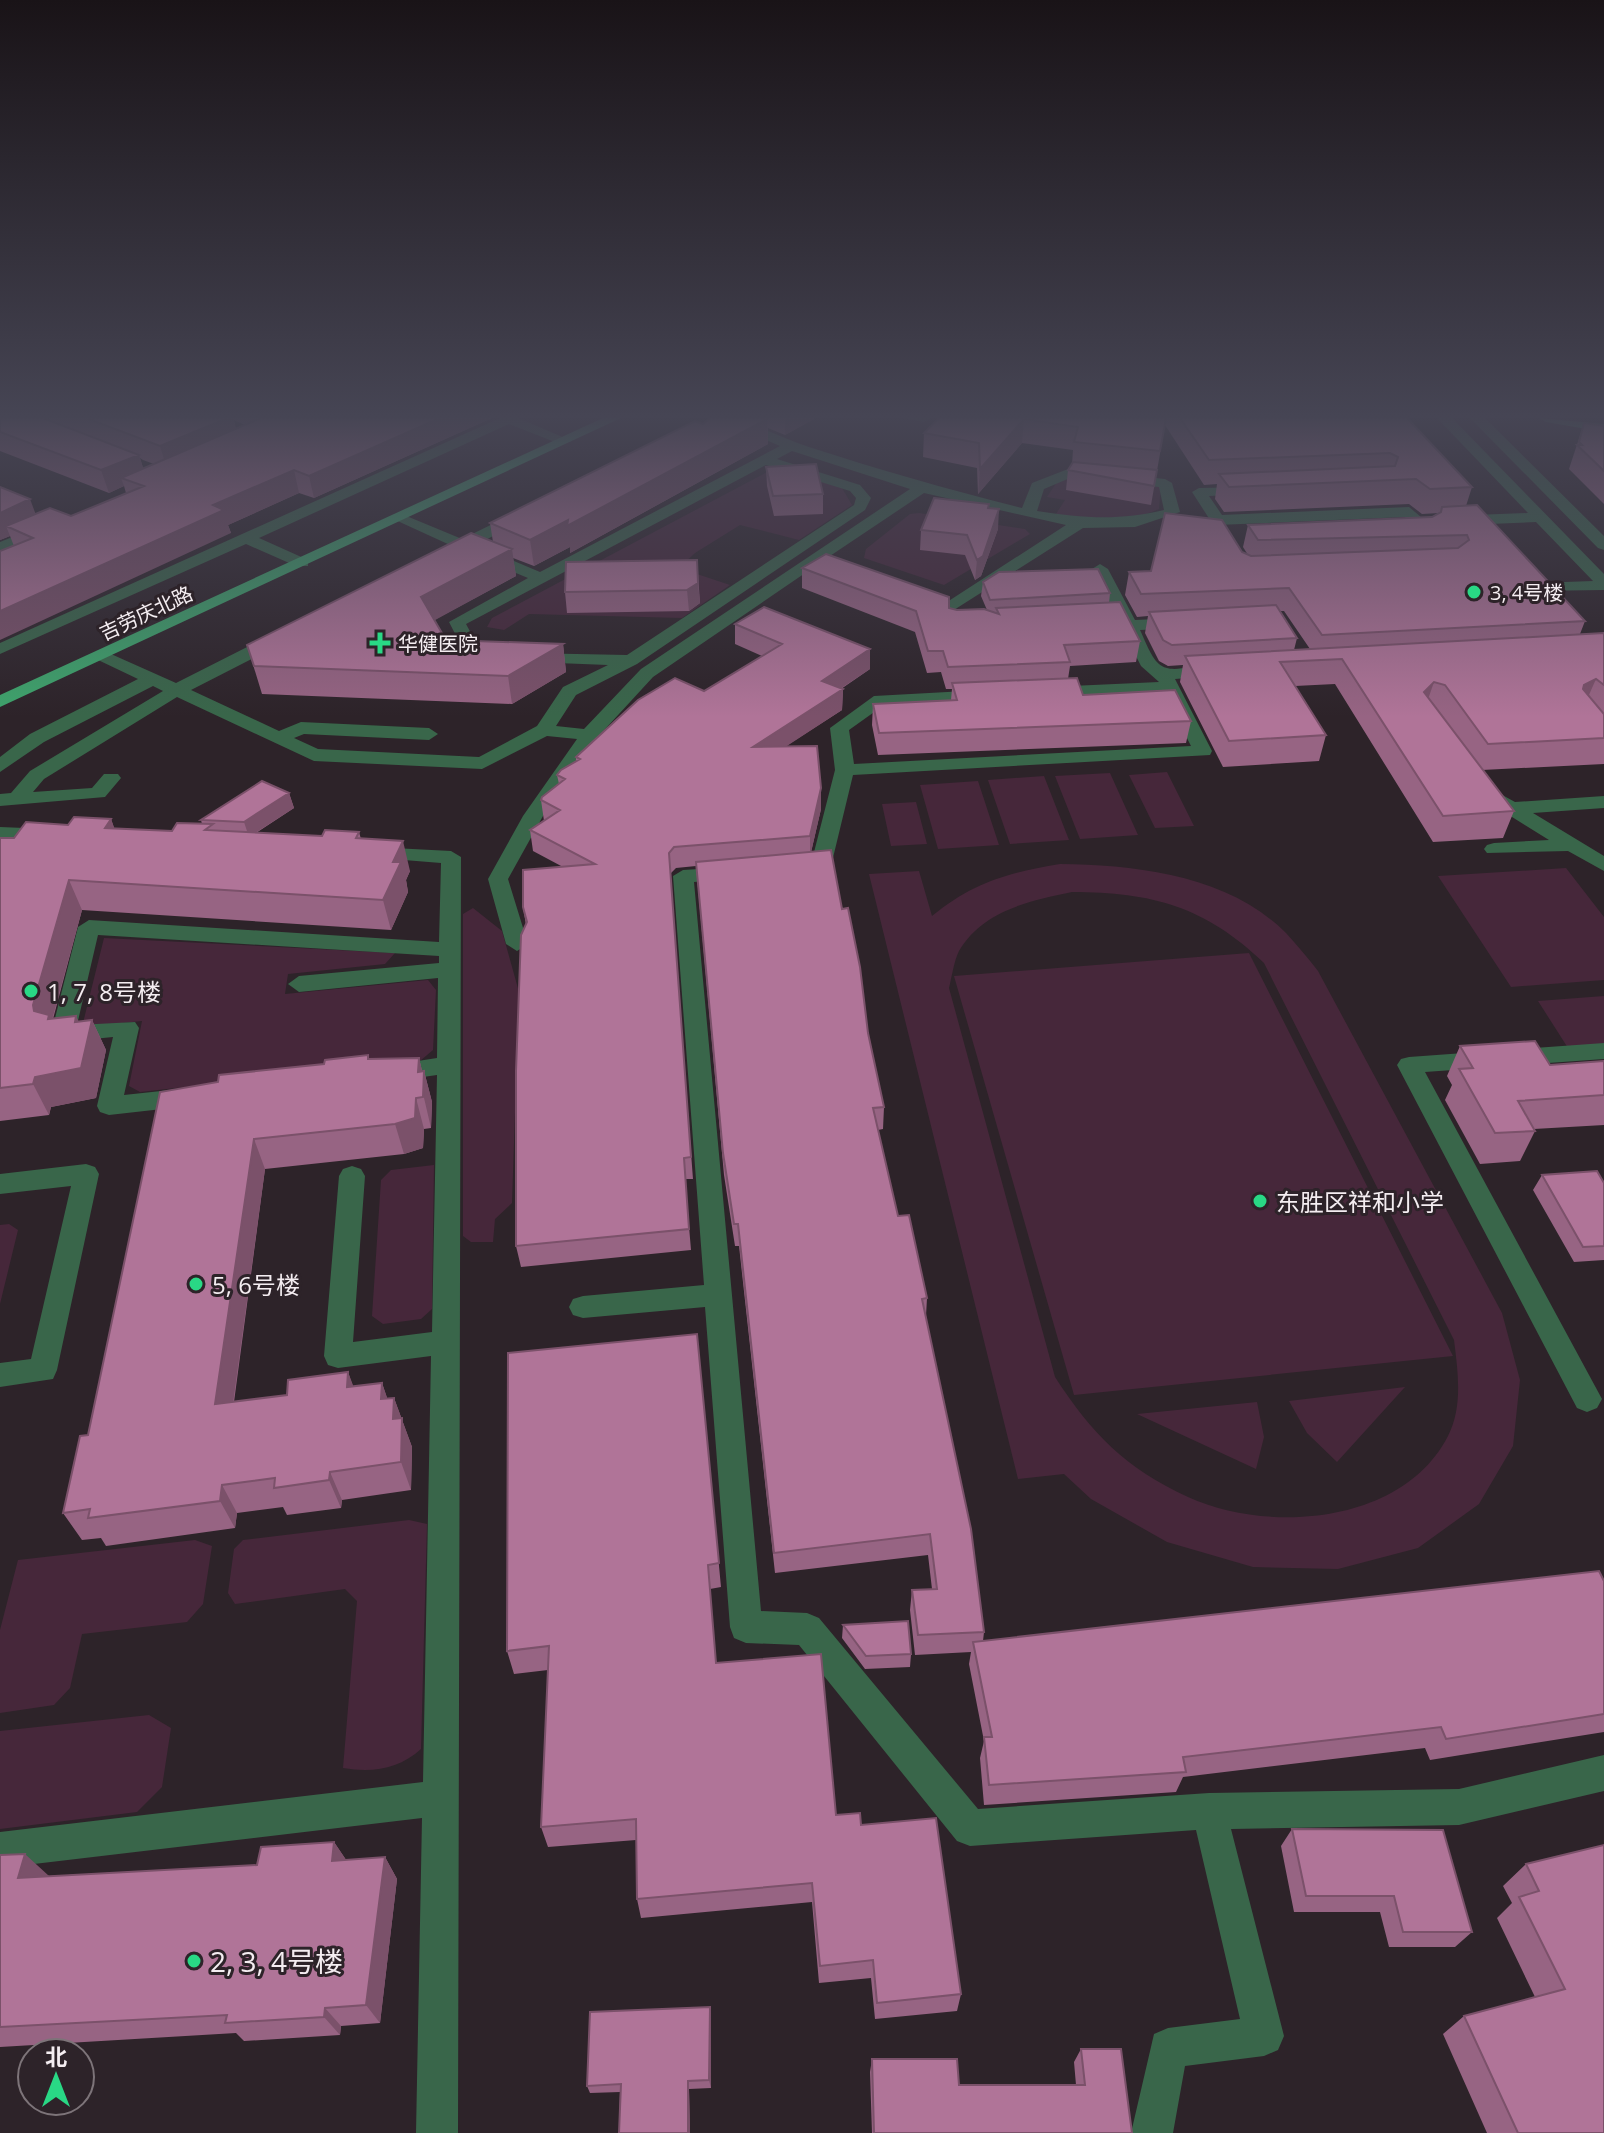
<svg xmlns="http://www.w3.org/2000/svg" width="1604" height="2133" font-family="'Open Sans','Noto Sans SC',sans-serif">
	<rect width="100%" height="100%" fill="#2d2329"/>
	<path fill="#46273a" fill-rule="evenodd" d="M785 470 842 488 852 505 799 540 740 525 695 553 679 568 730 585 682 618 529 614 504 630 487 627 492 618 769 471Z
		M1072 477 1161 484 1159 509C1125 524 1092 521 1056 514L1065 500 1047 497 1057 482Z
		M919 513 1025 529 1030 534 944 585 864 558 866 549 910 514Z
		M1167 772 1194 826 1155 828 1129 775Z
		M1110 773 1138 835 1080 839 1055 776Z
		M1044 776 1069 840 1010 844 988 780Z
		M978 781 999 845 938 849 920 785Z
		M916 802 927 844 891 846 882 804Z
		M1060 864C1137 865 1228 875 1286 933 1297 945 1308 958 1318 971L1502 1313 1520 1380 1513 1446 1479 1504 1418 1548 1338 1569 1253 1567 1167 1542 1091 1499 1064 1474 1018 1479 869 874 919 871 932 916C974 882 1007 873 1060 864ZM1072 892C1152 892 1206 907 1264 963L1454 1340C1458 1372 1463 1407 1448 1436 1403 1524 1269 1534 1188 1497 1125 1468 1092 1434 1055 1377L949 988C952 976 954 961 959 951 983 910 1030 901 1072 892Z
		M1566 868 1604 917V980L1511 987 1438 876Z
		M473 908 502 931 519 992 512 1203 495 1219 493 1242H471L463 1236V914Z
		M104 938 395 953 385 964 288 974 285 994 428 980 436 990 433 1050 420 1061 140 1092 129 1086 142 1021 82 1027Z
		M1249 953 1453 1356 1074 1395 954 976Z
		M1604 996V1045L1568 1048 1538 1001Z
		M434 1165 432 1309 421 1319 383 1324 372 1316 381 1180 391 1170Z
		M9 1224 18 1230 0 1304V1225Z
		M1405 1387 1337 1462 1307 1433 1289 1401Z
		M1257 1402 1264 1437 1256 1469 1137 1414Z
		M409 1520 427 1524 421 1749C399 1769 373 1773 343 1768L357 1601 345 1589 235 1604 228 1593 234 1549 243 1540Z
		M195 1540 212 1546 203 1604 187 1622 82 1634 70 1688 54 1705 0 1713V1630L18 1560Z
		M149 1715 171 1728 162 1787 137 1812 0 1829V1731Z"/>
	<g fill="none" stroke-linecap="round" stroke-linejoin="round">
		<path fill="#39664a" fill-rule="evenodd" d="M40 418H60L0 442V433Z
			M500 418H518L572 441 560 444 509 424 259 538 308 560V566H296L246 544 0 654V643Z
			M715 418C748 418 777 437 809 447 880 470 950 490 1022 508L1032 483 1068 469 1165 479 1172 483 1180 512 1135 527 1083 528 946 615 913 601 921 596 944 604 1066 525 924 493 824 560 847 569V575L814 567 653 677 596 739 543 816 508 879 528 944 517 951 506 944 488 879 523 816 577 739 547 736 482 769 314 761 177 697 44 779 33 792 92 788 104 774H118L121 778 105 797 0 806V794L11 793 30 771 163 691 153 686 44 742 0 772V757L30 734 138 679 96 659V651L102 650 176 683 273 634H285V642L191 690 279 731 301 722 429 728 438 734 429 740 304 734 294 738 318 749 479 757 537 726 563 687 608 665 531 662 525 661V653L627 655 854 505 856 498 850 491 766 465 466 624 480 650 499 656 490 661 468 659 449 622 528 578 463 551 445 554 443 551 450 545 391 518 404 515 462 539 513 514H523V520L476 545 540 572 780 446ZM792 451 910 489 641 669 584 729 556 726 576 695 637 664 865 510 871 498 860 485 777 459ZM1070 478 1159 487 1164 510C1120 521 1081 518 1037 511L1044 489Z
			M903 418H931L924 422Z
			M1437 418H1452L1604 574V590L1531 591V585L1537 583 1593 581 1536 522 1417 527 1405 517 1217 525 1212 523 1192 492 1199 488 1253 487 1255 490 1248 494 1209 496 1222 515 1409 507 1421 517 1528 513Z
			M1470 418H1485L1604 536V550L1598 548Z
			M42 525 50 530 47 533 0 553V542Z
			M1100 564 1108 569 1135 620 1179 618 1187 623 1179 628 1140 630C1145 640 1150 656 1159 664 1175 678 1205 656 1221 671L1212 676 1175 679 1212 751 1210 755 853 775 831 866 821 872H800L797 867 800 862 812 860 835 770 830 728 874 696 984 690 993 695 984 700 884 705 849 730 854 764 1191 746 1164 693 1049 697 1040 692 1049 687 1159 682 1141 666 1092 569Z
			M1484 785 1515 802 1604 796V808L1533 813 1604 856V871L1568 851 1487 853 1484 849 1487 845 1494 843 1549 840 1477 795 1474 791Z
			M0 827 49 829 59 835 49 841 0 839Z
			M374 847 451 851 461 857 458 2133H416L422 1818 0 1868V1832L423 1782 431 1356 338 1368 328 1365 324 1356 339 1176 343 1169 352 1166 361 1169 365 1176 353 1342 432 1332 437 1075 388 1082 379 1079 376 1073 379 1067 437 1058 438 978 299 992 288 984 299 976 439 963V956L98 935 77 1025 135 1022 139 1028 124 1095 189 1088 198 1091 201 1097 198 1103 189 1106 109 1115 100 1112 97 1106 113 1037 63 1042 51 1034 78 927 89 920 439 942 441 863 367 857 364 853Z
			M730 867 737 868 740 873 737 878 694 882 761 1611 807 1613 819 1618 978 1809 1209 1793 1459 1789 1604 1755V1791L1459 1825 1231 1829 1284 2036 1278 2050 1264 2056 1185 2066 1173 2133H1131L1154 2034 1168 2028 1240 2019 1196 1830 970 1846 957 1841 799 1645 746 1643 734 1638 730 1627 705 1307 583 1318 573 1315 569 1307 573 1299 583 1296 704 1285 673 876 683 870Z
			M1604 1043V1059L1425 1072 1602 1399 1597 1408 1587 1412 1577 1408 1397 1065 1401 1059 1409 1057Z
			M86 1164 95 1167 99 1174 57 1370 53 1379 0 1387V1363L31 1359 71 1186 0 1194V1174Z"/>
		<path fill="#3ea46c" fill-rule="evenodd" d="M603 418H621L0 707V695Z
			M1539 418 1604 424V432L1546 422Z"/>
	</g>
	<path fill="#976483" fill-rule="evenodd" d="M0 418 50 420 49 418H492L314 498 299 493 228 525 231 533 14 546 10 536 0 540V487L36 514 71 516 126 493 124 486 109 493 0 451ZM234 420 245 425 236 429ZM140 458 143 460 154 464 143 468Z
		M710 418H814V419L785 435 768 428V444L570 553V547L534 566 513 558 516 576 434 620 446 640 563 644 566 672 512 704 262 694 247 645 493 542 490 523 703 424Z
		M939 418H1407L1472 487 1466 506 1585 621 1580 634 1604 633V764L1482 770 1514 811 1503 838 1433 842 1335 684 1295 686 1326 735 1319 761 1223 767 1180 682 1183 665 1168 666 1159 661 1145 633 1148 616 1137 617 1125 595 1129 572 1151 571 1242 552 1248 555 1243 547 1248 525 1432 517 1439 513 1422 514 1409 504 1224 512 1215 499 1217 484 1204 485 1165 425 1151 505 1066 490 1068 470 1072 464 1073 450 1022 443 978 494 977 468 923 457 924 433ZM1280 611H1284L1310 649 1294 650 1297 638Z
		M1584 423 1604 426V504L1569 469Z
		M766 467 823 494V514L774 516 767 486Z
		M989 504V508L998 529 981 576 975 580 965 555 920 550 921 530Z
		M697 560 700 603 689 611 567 613 565 592Z
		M802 568 957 610H987L981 596 983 582 1110 593 1109 603 1140 641 1136 662 1070 666 1068 679 1083 695 1191 721 1186 743 878 755 872 725 873 704 951 700 952 689H946L941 672 927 673 915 632 802 588Z
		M735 624 870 669 841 689H843L842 710 786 746 821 788V809L811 852 842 909 884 1107 883 1129 878 1130 898 1216 927 1298 926 1316 984 1632 983 1641 1604 1581V1732L1430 1760 1425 1748 1183 1777 1176 1792 984 1805 980 1758 984 1741 969 1664 971 1652 915 1655 910 1610 912 1590 932 1589 928 1555 775 1573 739 1246H735L724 1175 696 866 676 868 670 874 693 1179H685L691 1250 521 1267 516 1246 526 925 523 907 563 867 533 851 530 830 544 821 541 800 559 784 557 775 576 761V757L704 691 762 656 735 644Z
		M289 793 294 808 256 833 322 836 359 832 361 839 410 871 406 880 408 892 391 930 82 910 53 1019 79 1022 92 1020 106 1050 96 1098 51 1107 49 1115 0 1121V838H14L68 825 111 819 114 828 172 831 202 824 201 820Z
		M1460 1046 1550 1065 1604 1061V1125L1534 1129 1535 1131 1520 1161 1480 1164 1445 1100 1452 1085 1447 1076Z
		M368 1055 369 1059 419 1058 422 1071H424L432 1102 431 1128 424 1129 423 1148 404 1154 265 1169 234 1402 287 1395 348 1372 353 1387 382 1383 387 1398H394L412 1447 411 1490 342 1500 341 1508 287 1515 283 1507 237 1513 235 1528 106 1546 101 1538 82 1540 63 1513 88 1435 160 1092 324 1064Z
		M1542 1175 1604 1183V1260L1574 1262 1533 1190Z
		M697 1334 721 1587 710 1589 716 1663 836 1815 861 1825 961 1994 957 2011 875 2019 871 1978 819 1983 812 1902 641 1918 637 1899 636 1840 548 1847 541 1827 548 1670 514 1674 507 1651Z
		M843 1625 911 1654 910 1667 865 1669 842 1638Z
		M1292 1829 1472 1932 1455 1947H1389L1380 1912H1294L1281 1846Z
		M334 1842 346 1860 385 1857 397 1879 380 2023 341 2026 340 2035 244 2041 236 2033 0 2047V1855L49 1876 257 1865Z
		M1604 1845V2133H1487L1443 2034 1464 2016 1535 1997 1497 1918 1512 1903 1503 1886 1526 1864Z
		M710 2007 711 2015V2088L689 2089 690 2133H619L620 2092 590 2093 587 2086Z
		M1081 2049 1132 2133H872L870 2072 872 2059 959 2085H1076L1074 2062Z"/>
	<path fill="#7b516a" d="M228 418H233L238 438 167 469 160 446Z
		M440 418H492L314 498 309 476Z
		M785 418H814V419L785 435Z
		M767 419 768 444 570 553V547L534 566 530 540Z
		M1024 419 1022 443 978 494 980 469Z
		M139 455 146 477 121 478 124 486 109 493 101 470Z
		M294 470 299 493 228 525 231 533 0 640V611L213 505Z
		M30 499 39 523 6 526 10 536 0 540V513Z
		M999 509 998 529 981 576 975 580 977 560Z
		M512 549 516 576 426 625 421 597Z
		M698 583 700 603 689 611 687 590Z
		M563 644 566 672 512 704 508 676Z
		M870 649V669L822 701V681Z
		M1596 679 1585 704 1573 710 1584 685Z
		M1434 682 1425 708 1424 692Z
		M843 689 842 710 753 768V747Z
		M821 788V809L810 857V836Z
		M289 793 294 808 249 837 244 822Z
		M111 819 122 849 105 828Z
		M403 841 410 871 406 880 408 892 391 930 383 900 393 862Z
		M69 880 82 910 52 1020 34 1011 33 1005Z
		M76 1016 88 1040 92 1020 106 1050 96 1098 51 1107 49 1115 33 1084 35 1077 75 1022Z
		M419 1058 424 1079V1071L432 1102 431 1128 418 1072Z
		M416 1098 424 1129 423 1148 404 1154 395 1124Z
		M254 1139 265 1169 229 1433 215 1404Z
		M348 1372 359 1401 347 1387Z
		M382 1383 392 1412 381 1399Z
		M394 1398 412 1447 411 1490 401 1462 393 1419Z
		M330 1472 342 1500 341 1508 329 1480Z
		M222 1485 237 1513 235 1528 220 1501Z
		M334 1842 349 1864 332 1861Z
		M25 1854 49 1876 18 1878Z
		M385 1857 397 1879 380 2023 366 2005Z
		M710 2007 711 2015V2088L709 2080Z
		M325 2008 341 2026 340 2035 324 2017Z
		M688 2081 689 2089 690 2133H688Z"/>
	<path fill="#b07498" stroke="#7b516a" stroke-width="2" d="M4 418H43L139 455 101 470 0 432V419Z
		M86 418H228L160 446Z
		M261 418H440L309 476 294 470 213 505 224 510 0 611V551L33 538 6 526 50 508 71 516 144 486 121 478Z
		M710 418H764L767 419 567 526 568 520 530 540 490 523 695 421 703 424Z
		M939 418H1166L1160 451 1074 442 1078 427 1024 419 980 469 979 443 924 433Z
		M1180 418H1407L1472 487 1430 489 1416 479 1229 487 1219 474 1395 466 1398 457 1390 453 1209 460Z
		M1584 423 1604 426V471L1577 445H1582L1579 442Z
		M1073 462 1157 470 1154 486 1068 470Z
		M816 464 823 494 773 496 766 467Z
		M0 487 30 499 0 513Z
		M934 498 989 504 988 508 999 509 983 556 977 560 967 535 921 530Z
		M1477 505 1585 621 1322 635 1289 588 1141 594 1129 572 1151 571 1165 513 1222 520 1242 552 1251 556 1458 548 1469 540 1467 535 1258 540 1248 525 1432 517 1441 512 1442 507Z
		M471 533 512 549 421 597 446 640 563 644 508 676 254 666 247 645Z
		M826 554 949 597V608L957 610 984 609 999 614 996 608 1120 602 1140 641 1064 645 1070 662 948 667 943 651H928L916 611 802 568Z
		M697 560 698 583 687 590 565 592 566 562Z
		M1098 569 1110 593 990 600 983 582 999 572Z
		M1276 605 1297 638 1172 645 1163 640 1149 612Z
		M764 607 870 649 822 681 843 689 753 747 817 746 821 788 810 836 674 847 669 853 691 1157 684 1158 689 1229 516 1246V1071L521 935 527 922 523 907V870L595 864 530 830 560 810 541 800 542 797 565 779 557 775 561 770 580 759 576 757 638 700 675 678 704 691 782 644 735 624Z
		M1604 633V685L1596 679 1584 685 1583 689 1604 714V738L1488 744 1445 685 1434 682 1424 692 1514 811 1443 816 1342 659 1280 662 1326 735 1229 741 1185 656Z
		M1077 678 1083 695 1175 690 1191 721 879 733 873 704 957 700 952 683Z
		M262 781 289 793 244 822 201 820Z
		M74 817 111 819 105 828 172 831 177 823 213 824 205 830 322 836 325 830 359 832 356 838 403 841 393 862H401L383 900 69 880 33 1005 34 1011 49 1015 48 1019 76 1016 75 1022 92 1020 81 1068 35 1077 33 1084 0 1088V838H14L26 822 68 825Z
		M831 850 842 909 848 908 860 967 868 1033 884 1107 873 1108 898 1216 909 1215 927 1298 922 1299 971 1529 984 1632 918 1635 912 1590 937 1589 930 1534 774 1553 738 1224H734L723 1153 696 862Z
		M1535 1041 1550 1065 1604 1061V1095L1518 1101 1535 1131 1495 1133 1459 1069 1473 1068 1460 1046Z
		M368 1055V1059L419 1058 418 1072 424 1071 423 1097 416 1098 415 1118 395 1124 254 1139 215 1404 287 1395 288 1380 348 1372 347 1387 382 1383 381 1399 394 1398 393 1419 402 1418 401 1462 330 1472 329 1480 274 1488 275 1478 222 1485 220 1501 88 1518 90 1509 63 1513 80 1436 88 1435 160 1092 218 1082 219 1075 324 1064 325 1060Z
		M1597 1171 1604 1183V1246L1583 1247 1542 1175Z
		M697 1334 719 1563 708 1565 716 1663 821 1654 836 1815 860 1813 861 1825 936 1818 961 1994 877 2003 873 1960 820 1966 812 1883 637 1899 636 1819 541 1827 549 1646 507 1651 508 1353Z
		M1599 1571 1604 1581V1714L1446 1739 1441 1727 1183 1757 1186 1772 989 1785 984 1737H992L973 1642Z
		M908 1621 911 1654 866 1656 843 1625Z
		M1292 1829 1443 1830 1472 1932H1403L1394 1896H1306Z
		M334 1842 332 1861 385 1857 366 2005 325 2008 324 2017 225 2023 227 2015 0 2027V1855L25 1854 18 1878 257 1865 261 1847Z
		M1604 1845V2133H1518L1464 2016 1565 1989 1519 1897 1539 1891 1526 1864Z
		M710 2007 709 2080 688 2081V2133H619L621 2084 587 2086 590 2012Z
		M1081 2049H1121L1132 2133H874L872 2059H957L959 2085H1085Z"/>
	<linearGradient id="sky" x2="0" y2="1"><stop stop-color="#191317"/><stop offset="0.58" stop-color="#464554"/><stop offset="1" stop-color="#464554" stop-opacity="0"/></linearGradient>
	<rect width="1604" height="717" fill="url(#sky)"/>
	<g fill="#29d885" stroke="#2d2329" stroke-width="3">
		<circle cx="1474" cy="592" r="8"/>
		<path d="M376 631h8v8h8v8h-8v8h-8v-8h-8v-8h8z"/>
		<circle cx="31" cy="991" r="8"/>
		<circle cx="1260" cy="1201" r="8"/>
		<circle cx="196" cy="1284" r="8"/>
		<circle cx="194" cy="1961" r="8"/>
	</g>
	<g text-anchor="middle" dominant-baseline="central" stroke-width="6" stroke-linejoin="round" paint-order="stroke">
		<g font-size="20" fill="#f4edf1" stroke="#2d2329" text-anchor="start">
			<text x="1490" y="592">3, 4号楼</text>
			<text x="398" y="643">华健医院</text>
		</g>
		<g font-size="20" fill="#f4edf1" stroke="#2d2329">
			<text transform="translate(146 613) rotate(-25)">吉劳庆北路</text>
		</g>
		<g font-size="24" fill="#f4edf1" stroke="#2d2329" text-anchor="start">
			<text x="47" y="991">1, 7, 8号楼</text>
			<text x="1276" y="1201">东胜区祥和小学</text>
			<text x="212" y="1284">5, 6号楼</text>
		</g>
		<g font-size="28" fill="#f4edf1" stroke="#2d2329" text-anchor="start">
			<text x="210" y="1961">2, 3, 4号楼</text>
		</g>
	</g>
	<g transform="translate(56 2077)"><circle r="38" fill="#2d2329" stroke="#7d7479" stroke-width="2"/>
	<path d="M0-6L14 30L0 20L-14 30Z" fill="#29d885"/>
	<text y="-12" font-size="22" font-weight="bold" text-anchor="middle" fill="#f4edf1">北</text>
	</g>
</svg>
